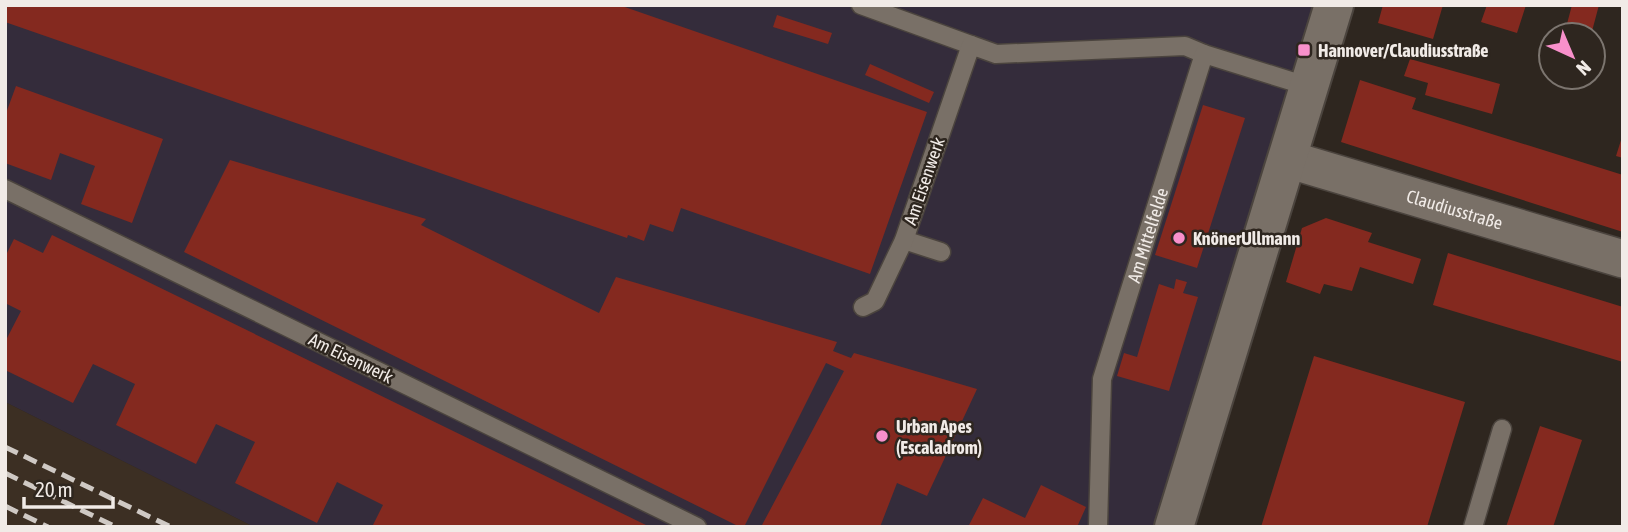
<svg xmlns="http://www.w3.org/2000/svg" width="1628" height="532" font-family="'Asap Condensed',sans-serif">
	<rect width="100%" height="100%" fill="#2e261f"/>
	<path fill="#342c3b" d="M5 5H1334L1174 527H254L5 402Z"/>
	<path fill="#3c2f23" d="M5 402 254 527H5Z"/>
	<path fill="#84291f" d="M5 5H619L927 112 870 274 681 208 673 232 650 224 644 241 628 235 627 238 5 22Z
		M1383 5H1443L1433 39 1378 23Z
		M1487 5H1526L1517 33 1481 22Z
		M1572 5H1599L1591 35H1564Z
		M777 15 832 33 828 44 773 27Z
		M1410 59 1500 84 1492 114 1425 95 1428 83 1404 76Z
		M870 64 934 92 929 103 865 75Z
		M1360 80 1416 98 1412 109 1623 175V232L1341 142Z
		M16 86 163 139 132 223 81 204 95 166 60 153 51 180 5 163V116Z
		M1203 105 1245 118 1197 268 1155 255Z
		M1622 137H1623V158L1616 156Z
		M230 160 426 219 421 225 599 313 616 277 837 342 833 351 851 358 854 353 977 389 927 496 897 483 880 527H761L844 371 826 363 744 527H740L184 252Z
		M1326 218 1372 233 1368 242 1421 259 1413 284 1360 267 1352 291 1324 284 1320 294 1286 282 1302 228Z
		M52 235 650 527H372L383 505 337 482 317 523 235 483 255 442 216 424 196 464 116 425 135 384 93 364 73 403 5 370V342L21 311 5 303V257L14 239 43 253Z
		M1448 253 1623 307V362L1433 305Z
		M1176 279 1187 282 1183 293 1198 297 1169 391 1117 376 1124 353 1137 357 1159 284 1174 289Z
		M1314 356 1465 402 1427 527H1261Z
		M1540 426 1582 440 1553 527H1506Z
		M1041 485 1086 507 1077 527H968L983 498 1025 518Z"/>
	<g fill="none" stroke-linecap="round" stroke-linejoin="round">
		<defs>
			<g id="service">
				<path d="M861 5 971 45"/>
				<path d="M5 189 697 527"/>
				<path d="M904 240 941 252"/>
				<path d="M863 307 875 301 904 240 971 45 996 54 1185 46 1204 54"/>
				<path id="s1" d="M1098 527 1102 379 1204 54 1307 86"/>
				<path d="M1473 527 1502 429"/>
			</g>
			<g id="minor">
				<path id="s2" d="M1287 159 1623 259"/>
			</g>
			<path id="tertiary" d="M1174 527 1334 5"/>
		</defs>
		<use href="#service" stroke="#4b443e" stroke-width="21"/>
		<use href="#minor" stroke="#4b443e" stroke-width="40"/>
		<use href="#tertiary" stroke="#4b443e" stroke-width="42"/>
		<use href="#service" stroke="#797067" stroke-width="18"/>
		<use href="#minor" stroke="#797067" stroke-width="37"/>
		<use href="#tertiary" stroke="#797067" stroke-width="38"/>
		<path stroke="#cfc9c4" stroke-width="5" stroke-dasharray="14 7" stroke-linecap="butt" d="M5 447 171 527
			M5 473 116 527
			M5 506 48 527"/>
	</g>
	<g fill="#f890cb" stroke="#2e261f" stroke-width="2.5">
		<rect x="1297" y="43" width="14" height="14" rx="3.5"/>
		<circle cx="1179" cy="238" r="7"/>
		<circle cx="882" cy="436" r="7"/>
	</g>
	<g text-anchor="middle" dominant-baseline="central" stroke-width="5" stroke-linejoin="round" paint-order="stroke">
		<g font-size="18" font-weight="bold" fill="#f1ebe7" stroke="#2e261f" text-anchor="start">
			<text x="1318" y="50">Hannover/Claudiusstraße</text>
			<text x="1193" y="238">KnönerUllmann</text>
			<text x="896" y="426">Urban Apes<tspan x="896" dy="21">(Escaladrom)</tspan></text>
		</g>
		<g font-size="18" fill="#f1ebe7" stroke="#2e261f">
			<text transform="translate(924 181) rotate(-71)">Am Eisenwerk</text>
			<text stroke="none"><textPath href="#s2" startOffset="175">Claudiusstraße</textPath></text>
			<text stroke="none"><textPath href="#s1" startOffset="299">Am Mittelfelde</textPath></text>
			<text transform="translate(351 358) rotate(26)">Am Eisenwerk</text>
		</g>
	</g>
	<rect width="1628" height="532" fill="none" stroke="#f1ebe7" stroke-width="14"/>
	<g transform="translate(1572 56) rotate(136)"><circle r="33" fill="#2e261f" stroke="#7c756f" stroke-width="2"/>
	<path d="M0-5L12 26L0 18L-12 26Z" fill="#f890cb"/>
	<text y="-10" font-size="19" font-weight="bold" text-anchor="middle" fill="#f1ebe7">N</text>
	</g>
	<path d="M24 497v10h89v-10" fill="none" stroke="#f1ebe7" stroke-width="3.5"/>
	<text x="35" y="497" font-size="21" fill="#f1ebe7" stroke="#2e261f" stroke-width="5" paint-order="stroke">20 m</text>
</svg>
